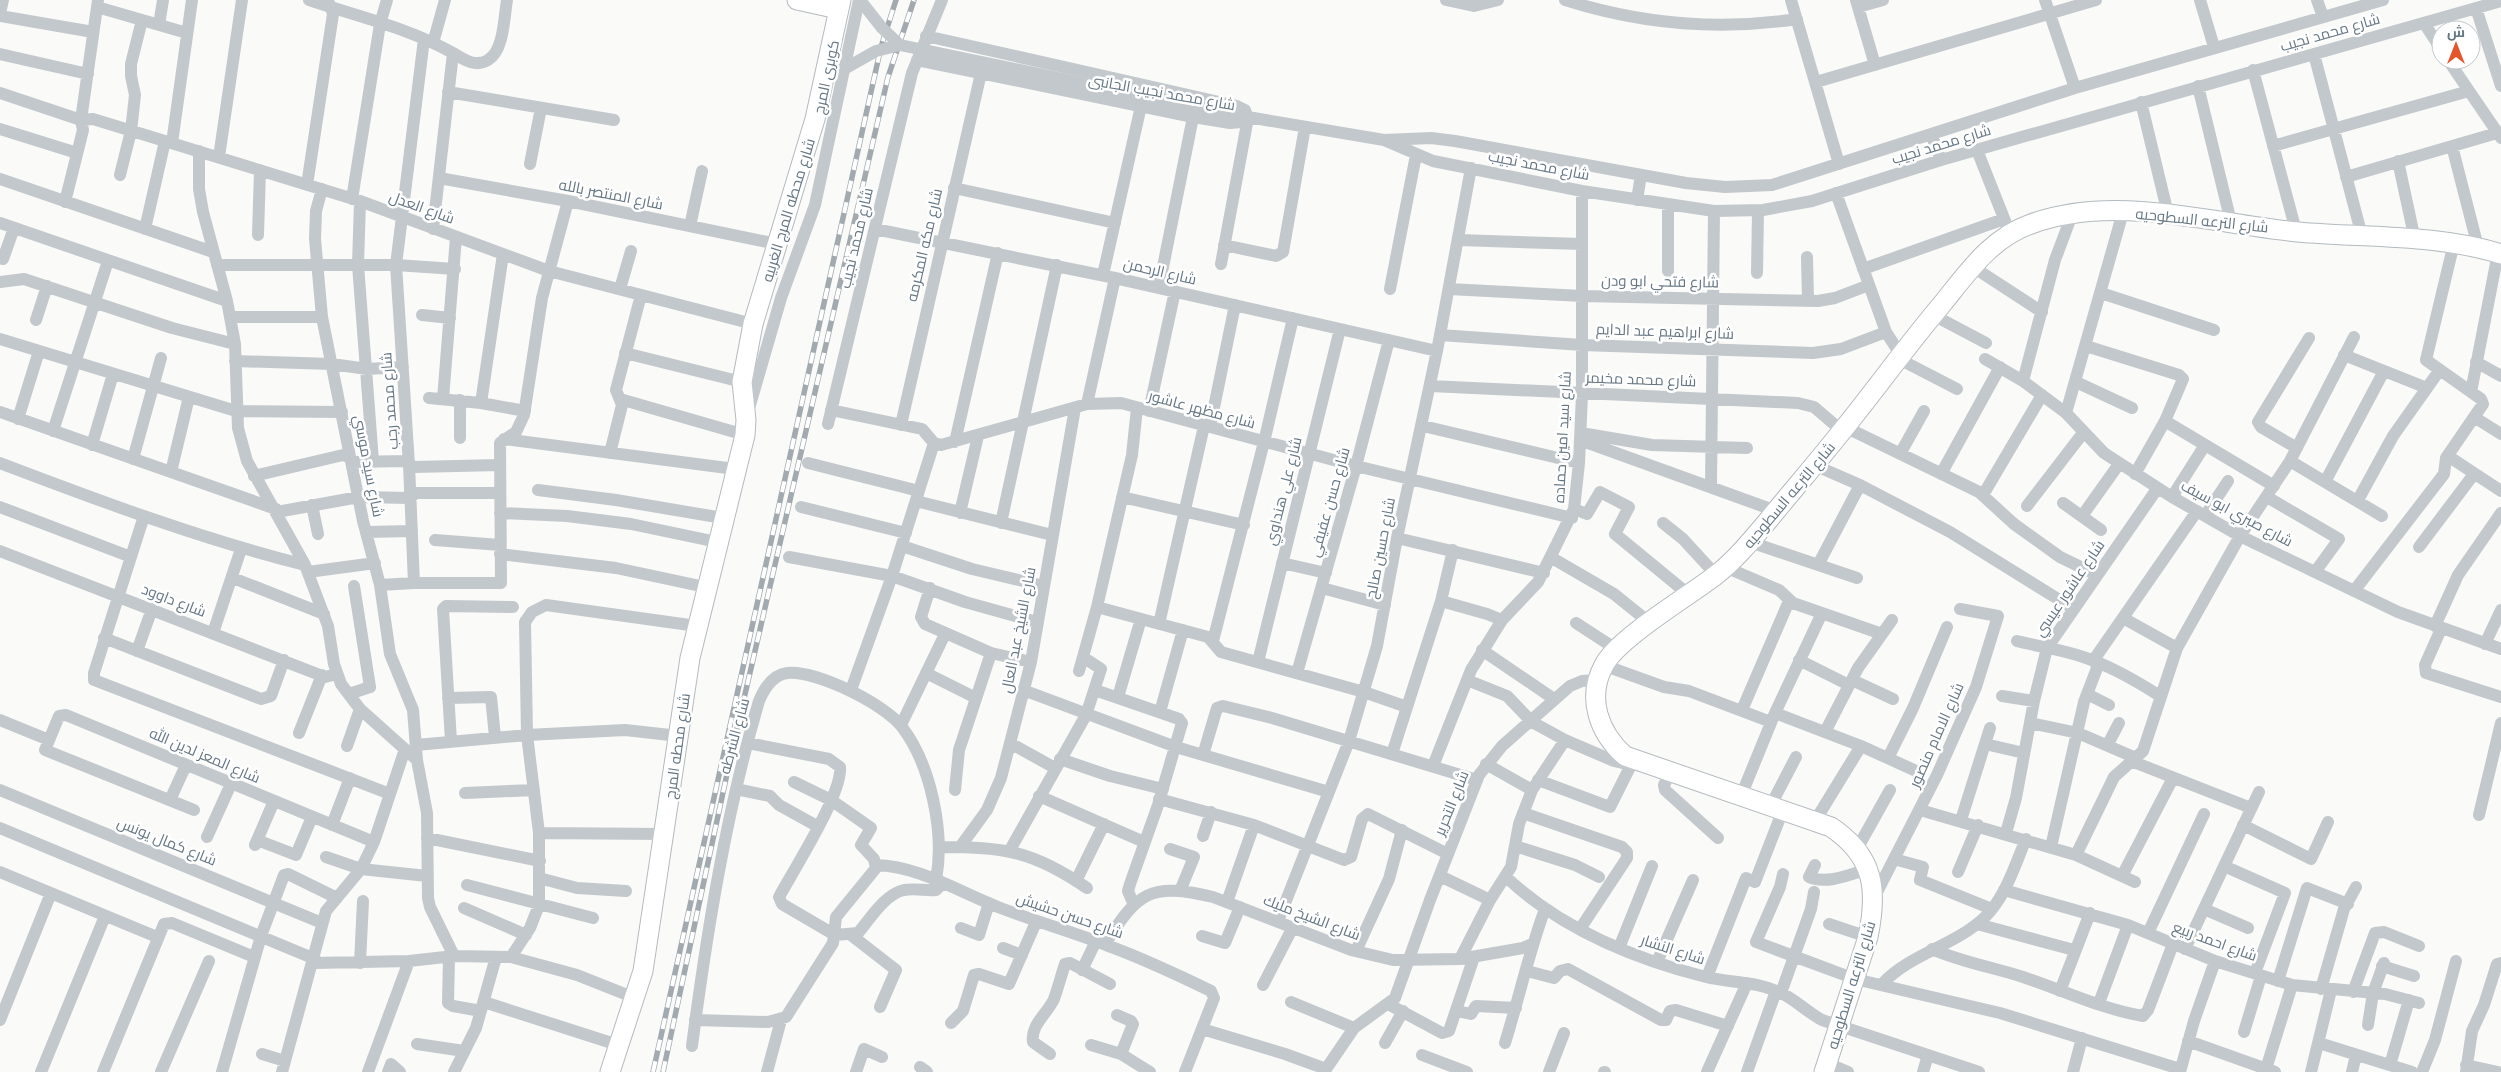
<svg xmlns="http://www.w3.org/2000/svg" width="2501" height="1072" font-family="'Public Sans',Cairo,sans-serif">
	<rect width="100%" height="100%" fill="#fafaf8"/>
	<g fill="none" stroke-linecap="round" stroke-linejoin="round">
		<defs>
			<path id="secondary" d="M797 0 838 9
				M610 1072 643 971 690 658 745 435 746 420 742 382 753 324 815 119 841 0
				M1824 1072 1868 937C1878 889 1874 856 1831 827L1625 756C1599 733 1586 698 1604 665 1618 638 1689 596 1716 575 1735 560 1750 542 1766 523 1792 491 1820 459 1846 426 1879 385 1909 343 1943 303 1968 272 1991 238 2031 224 2115 193 2213 224 2298 232 2365 238 2437 234 2501 254"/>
		</defs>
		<use href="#secondary" stroke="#b3babf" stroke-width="21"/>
		<path stroke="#c3c8cc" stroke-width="12" d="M309 0C357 16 409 28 453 53 463 59 475 68 488 60 504 51 504 17 507 0
			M1446 0 1474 6 1498 0
			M1565 0C1641 24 1718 31 1797 19
			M1791 0 1839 164
			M1856 0 1875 65
			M2045 0 2075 88
			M2200 0 2214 47
			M2317 0 2323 17
			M97 7 187 33
			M1858 7 1883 0
			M2476 8 2501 86
			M0 13 3 0
			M0 16 93 32
			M2424 23 2441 49
			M159 25 163 0
			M926 36 1237 106 1245 110 1248 118
			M433 43 445 0
			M0 54 88 74
			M2314 54 2362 236
			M917 60 1193 117 1230 123 1242 122
			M2448 60 2501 138
			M2253 70 2296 231
			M1816 82 2096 0
			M2198 86 2231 222
			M448 92 614 120
			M0 93 81 120 93 119 360 201 549 271 753 324
			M2141 102 2168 214
			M1230 114 1384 140 1431 138 1455 141 1686 183 1725 187 1772 185 2075 88 2383 0
			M0 129 77 153
			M1931 134 1941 160
			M1384 140 1433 161 1582 191 1714 211 1763 210 1812 201 1941 160 2501 1
			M172 143 192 0
			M2273 146 2469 91
			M2452 146 2478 247
			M1977 150 2007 226
			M199 151V189L203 212 227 301 235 344 238 428 247 461 305 565 328 626 334 664 341 684 360 709 417 760
			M219 157 242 0
			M2398 161 2415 240
			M530 164 541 108
			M120 175 131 131 135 95 131 76V64L142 20
			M2346 177 2497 133
			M439 178 568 201 777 244
			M0 179 213 252
			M307 185 333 14 329 3
			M954 188 1115 223
			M322 189 316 211 315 239 322 317 363 521 380 585 390 654 413 710 417 760 427 813 428 898 430 907 454 956
			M1836 193 1886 332 1900 354
			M352 199 380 24 387 0
			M1637 200 1641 175
			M360 201 358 265 373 461
			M65 202 83 130 81 120 98 0
			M0 223 227 301
			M690 226 702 171
			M145 229 165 141
			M433 229 453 53
			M875 229 1115 278 1437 351
			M258 235 260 170
			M1458 240 1582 244
			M1224 245 1276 256 1283 252 1305 127
			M1807 257 1808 300
			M3 259 14 228
			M1221 264 1248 118
			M217 265H396L455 269
			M1973 267 2042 312
			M1863 269 2004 219
			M1668 271V205
			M1757 273 1758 211
			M1103 275 1141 106
			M0 282 24 279 172 328 235 344
			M1159 287 1193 117
			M620 289 631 251
			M1390 289 1416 155
			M1449 289 1582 296 1818 301 1835 298 1869 285
			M2101 293 2214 330
			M422 315 450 318
			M1933 315 1986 343
			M230 317H322
			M36 320 47 286
			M1440 335 1582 345 1813 353 1841 349 1886 332
			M0 339 236 411 342 412
			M2086 346 2179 375 2183 379 2165 421 2135 474
			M625 353 742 382
			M2344 355 2427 388
			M1897 358 1957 389
			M1985 359 2023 381 2066 413 2104 453 2172 497 2240 536 2398 612 2501 649
			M235 361 332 364 367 369 403 367
			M2476 362 2501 376
			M2023 381 2055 260 2073 212
			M2076 382 2132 408
			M1430 386 1798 403 1814 407 1842 431
			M2471 392 2498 253
			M429 398 481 403 525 411
			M443 399 456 237
			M620 399 745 435
			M460 400V438
			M481 403 503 254
			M1087 404 1115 278
			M831 410 922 429 934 443 941 445 1087 404 1121 403 1356 466 1572 518
			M1149 411 1175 291
			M0 412 276 509
			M748 412 781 298 815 205 859 0
			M2066 413 2123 212
			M2474 417 2501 434
			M18 419 39 351
			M2165 421 2274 486
			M828 424 912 73 942 0
			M901 425 981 73
			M1423 426 1579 463
			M1210 427 1235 305
			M1845 427 1979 492 2014 524 2060 557 2097 575
			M53 431 108 261
			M1581 433 1652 445 1747 448
			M504 439 735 469
			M1580 440 1776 511
			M955 442 998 253
			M92 445 113 374
			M2297 448 2261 427 2258 422 2309 338
			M610 453 622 405 616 390 641 295
			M1900 454 1924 411
			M2448 456 2501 491
			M133 459 161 358
			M2290 461 2382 516
			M0 463C100 501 201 539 305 565
			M808 463 919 491
			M1814 465 1860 485 1950 532 2074 609
			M171 472 189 397
			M1941 474 2000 367
			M254 476 343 455 349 457 352 462 405 461 414 467 499 465
			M2325 482 2384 371
			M1711 487 1714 211
			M538 490 616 500 723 518
			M1983 495 2042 395
			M1122 497 1244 525
			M2172 497 2205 445
			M2267 497 2339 539 2315 572
			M2358 500 2393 436 2439 371
			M916 501 1052 535
			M2063 503 2101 530
			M312 505 318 534
			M2027 506 2083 433
			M0 507 131 557
			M801 507 906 533
			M1574 509 1587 514 1600 492 1629 507 1615 534 1688 594
			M277 512 359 497 410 498 416 493H500
			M500 513 567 516 631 524 717 542
			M960 513 978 436
			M144 516 94 673V680L390 794
			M2082 516 2119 464
			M2205 516 2228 481
			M1001 523 1057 265
			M1663 523 1683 539 1716 575
			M366 532 412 531
			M1397 538 1544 573
			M435 540 500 545
			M1750 542 1857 578
			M902 546 972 569 1044 586
			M2419 547 2474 474
			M0 551 325 677 337 674
			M500 554 616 568 705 587
			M789 557 892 576 965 602 1037 622
			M1552 558 1614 594 1650 623
			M1282 563 1326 573
			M1818 565 1860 485
			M1725 567 1779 590 1793 603 1882 634
			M308 572 375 563
			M233 578 324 614
			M414 583 409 465 396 265 424 39
			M380 585 414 583H501L500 443 516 432 524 415 542 298 568 201
			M930 588 921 617 925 624 991 653 1031 662
			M1322 588 1385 605
			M2354 591 2444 474 2446 458 2483 404 2481 399 2426 360 2454 243
			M1441 601 1487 614 1502 620
			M1097 607 1208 637 1221 652 1364 692 1407 707
			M2123 618 2177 648
			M1576 623 1616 649
			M1159 624 1204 426
			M2435 626 2458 575 2501 513
			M2441 629 2425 665 2426 673 2501 697
			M213 633 241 549
			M104 638 261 699 271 696 284 660
			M1213 641 1264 442 1293 318
			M2017 641C2036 646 2058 649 2077 655 2107 664 2133 679 2160 696
			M2485 644 2501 610
			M1482 650 1554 699
			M137 651 152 609
			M1799 660 1849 685
			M2093 661 2197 511
			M1258 662 1340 329
			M1603 665 1664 687 1689 691 1771 722
			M1079 671 1097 607 1132 455 1137 408
			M926 673 976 698
			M1297 673 1356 466 1389 340
			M1467 680 1507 696 1532 722 1565 740 1614 761 1631 765
			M1852 680 1893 699
			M851 690 892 576 934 443
			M1023 690 1176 747 1329 792
			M1095 690 1179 719 1182 723 1158 805 1130 884 1128 891 1133 903
			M349 694 370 687 354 586
			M2087 694 2109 705
			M2002 696 2034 701
			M1118 697 1141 619
			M448 698 491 697 495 737
			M1742 710 1789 601
			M1160 712 1183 630
			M1775 713 1861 746 1914 770
			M0 720 49 740
			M2030 723 2078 733 2136 758
			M901 725 945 634
			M1825 732 1858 668 1892 620
			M299 733 322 675
			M451 741 443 609 446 606 513 607
			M748 743 829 759 840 767C843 793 793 871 779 897L782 904 835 935
			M1010 743 1055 768
			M1985 744 2024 753
			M2108 744 2119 723
			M416 745 527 735 625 730 679 736
			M347 746 360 709
			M1392 754 1441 601 1453 550
			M1203 755 1217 708 1223 706 1272 718 1477 780
			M1888 758 1913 708 1947 627
			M1060 759 1110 776 1163 789
			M2131 761 2251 808
			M1486 764 1532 790
			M1433 766 1471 670 1502 620 1538 582 1574 509 1579 463 1582 394V191
			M1670 773 1664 785 1665 790 1718 838
			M1538 780 1610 807 1633 761
			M736 789 770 796 779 805 817 826
			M0 790 322 923
			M955 790 959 750 991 653
			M465 793 534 790
			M1039 796 1144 842
			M1741 796 1775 713 1822 613
			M1159 799 1254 825 1344 860 1351 857 1362 819 1368 814 1448 854
			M170 800 186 765
			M1771 805 1796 757
			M194 810 45 750 59 716 66 715 374 842
			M1920 810 2076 855 2135 882
			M1523 813 1622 847 1627 852V858L1580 929
			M2479 815 2501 723
			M1961 820 1990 728
			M1815 821 1861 746
			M332 825 350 778
			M2243 825 2311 859 2328 822
			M0 828 315 959
			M539 833 663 834
			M2006 833 2016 798 2034 701 2047 648 2157 489
			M1203 836 1211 812
			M207 837 231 784
			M427 838 540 861
			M257 840 296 855 312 817
			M255 845 274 801
			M1515 846 1575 865 1599 877
			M940 847C1005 847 1033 851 1087 888
			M960 847 987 810 1001 778 1031 662 1075 408
			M2051 847 2084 702 2099 663
			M1170 849 1194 857 1180 891
			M1857 849 1890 790
			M1010 850 1086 715 1101 669 1083 657
			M2076 855 2114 777 2143 751 2177 648 2240 536 2290 461 2354 337
			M326 857 361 869 427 876
			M1894 859 1923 867 1920 880 1992 909
			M876 865C919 866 959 892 998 907 1034 921 1070 931 1106 945 1142 958 1176 974 1211 991L1214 998 1185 1072
			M1815 865 1809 877C1827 885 1851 874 1868 869
			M2224 866 2285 893 2255 973
			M0 872 157 937
			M1958 872 1978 825
			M1783 874 1780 887 1756 942 1855 979 2000 1013 2180 1069
			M1440 876 1490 900
			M2122 876 2173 778
			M1506 877C1560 928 1635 959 1706 977 1731 983 1757 981 1781 993 1796 1000 1807 1012 1822 1020L1979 1072
			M539 878 577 888 626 891
			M1076 881 1104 824
			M467 885 593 918
			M2004 890 2128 925 2215 961 2292 985 2385 994 2419 1003
			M1875 896 1937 775 1976 687 1998 616 1960 609
			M1227 902 1254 825
			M464 908 526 935
			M2204 909 2248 928
			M1278 921 1349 741 1377 646 1397 538 1437 351 1471 168
			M1829 924 1868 937
			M1977 924 2074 950
			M961 928 979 935 989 903
			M2148 933 2204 814
			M835 935 858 933C870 919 885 894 904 890 915 888 926 891 936 890L943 883
			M851 935 896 970 880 1007
			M1202 936 1225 943 1240 907
			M1105 944C1138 892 1150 882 1213 897L1351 950 1393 960 1460 959 1523 948 1532 944
			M1003 948 1022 955
			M1619 948 1652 866
			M1932 949C1961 962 1992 967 2023 977 2063 990 2101 1009 2143 1016L2148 1010 2173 944
			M2185 949 2259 792
			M1356 951 1389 879 1402 830
			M449 957 448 1003 453 1006 481 1011
			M511 957 530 928 539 905V833L527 735 525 622 532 612 546 605 697 626
			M1460 959 1490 900 1511 867 1519 824 1532 790 1565 740
			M1657 962 1693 880
			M314 963 409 961 454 956 511 957 577 975 635 998
			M360 963 363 901
			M2382 966 2414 976
			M1082 970 1096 941
			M1527 971 1554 978 1560 971 1568 969 1661 1020H1666L1670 1011 1676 1010 1728 1026
			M1707 977 1746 878 1755 882 1783 810
			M2278 981 2307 888 2348 904
			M1882 984C1911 953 1955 946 1985 917 2006 896 2015 865 2026 839
			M1263 985 1293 927
			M2321 989 2344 909 2356 887
			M2060 991 2090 913
			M2353 992 2375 933 2384 932 2419 946
			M1781 993 1811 909 1814 892
			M484 1002 618 1045
			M1291 1002 1354 1028
			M2099 1003 2128 925
			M1388 1004 1442 1033 1449 1031 1474 957
			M1457 1011 1471 1014 1476 1006 1516 1008
			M1117 1015 1131 1021 1133 1024 1121 1054
			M0 1020 51 893
			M695 1020 768 1022 786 1017 833 943 836 917 876 868 874 859 861 845 871 828 831 800 794 782
			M951 1023 963 1011 974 975 979 974 1009 984 1036 922
			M2368 1025 2373 993 2384 963
			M1202 1029 1285 1054 1326 1069
			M2244 1032 2261 976
			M2188 1041 2275 1072
			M1385 1043 1403 1011
			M1505 1043C1519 998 1529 952 1545 909
			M2319 1043 2412 1072
			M417 1044 464 1051
			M1091 1045 1121 1054 1150 1072
			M692 1046C707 931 726 813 759 701 764 689 772 675 787 673 816 670 885 704 902 727 931 765 945 833 936 880
			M262 1054 285 1061
			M1050 1054 1033 1042C1030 1025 1048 1013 1054 999 1058 988 1061 976 1065 964L1070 963 1110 984
			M1422 1055 1467 1072
			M1827 1063 1848 1072
			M2390 1065 2409 1000
			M2466 1065 2498 1072
			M920 1067 927 1072
			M2266 1069 2292 985
			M41 1072 105 916
			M103 1072 164 924 172 923 254 957
			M161 1072 209 961
			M222 1072 261 936 284 875 288 874 337 898
			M282 1072 326 911 361 869 374 842 405 749
			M368 1072 409 961
			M388 1072 391 1064 400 1072
			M454 1072 476 1028 496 957
			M767 1072 781 1020
			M856 1072 864 1049 882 1057
			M1324 1072 1354 1028 1395 998 1430 900 1479 775 1502 746 1570 686 1582 681 1598 680
			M1549 1072 1564 1033
			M1604 1072H1605
			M1707 1072 1747 983
			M1747 1072 1776 991
			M1923 1072 1928 1055
			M2073 1072 2082 1038
			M2180 1072 2194 1021 2215 961
			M2311 1072 2331 990
			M2352 1072 2356 1055
			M2422 1072 2435 1040 2456 961
			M2466 1072 2472 1031 2484 1005 2497 964 2501 963"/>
		<use href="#secondary" stroke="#fff" stroke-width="19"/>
		<defs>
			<path id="rail" d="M653 1072 881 47 896 0
				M663 1072 733 746 888 77 914 0"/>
		</defs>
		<use href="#rail" stroke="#a2aab0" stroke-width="5.5"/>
		<use href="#rail" stroke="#fff" stroke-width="4" stroke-dasharray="11" stroke-linecap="butt"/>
		<path stroke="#c3c8cc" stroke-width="12" d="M860 0 882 28 900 45
			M844 69 876 51 900 45 1230 114"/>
	</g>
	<g text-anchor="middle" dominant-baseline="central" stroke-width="5" stroke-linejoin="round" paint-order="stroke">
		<g font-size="15" fill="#657683" stroke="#fff">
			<text transform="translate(2330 32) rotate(-16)">شارع محمد نجيب</text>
			<text transform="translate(826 77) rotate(-78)">كوبرى المرج</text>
			<text transform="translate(1162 92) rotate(10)">شارع محمد نجيب الجانبى</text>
			<text transform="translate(1941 144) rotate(-17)">شارع محمد نجيب</text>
			<text transform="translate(1539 165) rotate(11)">شارع محمد نجيب</text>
			<text transform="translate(611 194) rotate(11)">شارع المنتصر بالله</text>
			<text transform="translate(422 207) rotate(20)">شارع العدل</text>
			<text transform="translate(788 210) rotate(-73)">شارع محطه المرج الغربيه</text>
			<text transform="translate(2202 220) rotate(6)">شارع الترعه السطوحيه</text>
			<text transform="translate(856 238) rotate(-77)">شارع محمد نجيب</text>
			<text transform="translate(924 245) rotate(-77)">شارع مكه المكرمه</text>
			<text transform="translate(1160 271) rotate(13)">شارع الرحمن</text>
			<text transform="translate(1660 281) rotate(1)">شارع فتحي ابو ودن</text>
			<text transform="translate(1665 331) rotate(2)">شارع ابراهيم عبد الدايم</text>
			<text transform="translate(1641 379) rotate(2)">شارع محمد مخيمر</text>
			<text transform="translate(389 401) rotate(-94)">شارع محمد رجب</text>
			<text transform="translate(1202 409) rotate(15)">شارع مظهر عاشور</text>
			<text transform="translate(1562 437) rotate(-87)">شارع سيد امين حماده</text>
			<text transform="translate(369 466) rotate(79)">شارع سيد موسي</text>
			<text transform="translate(1283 491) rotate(-76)">شارع علي هنداوي</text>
			<text transform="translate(1789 495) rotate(-50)">شارع الترعه السطوحيه</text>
			<text transform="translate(1329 502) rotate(-74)">شارع حسن عفيفي</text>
			<text transform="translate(2237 513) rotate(28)">شارع صبري ابو سيف</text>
			<text transform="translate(1380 548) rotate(-79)">شارع حسين صالح</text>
			<text transform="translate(2069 588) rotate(-56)">شارع عاشور عيسي</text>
			<text transform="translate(174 600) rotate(21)">شارع داوود</text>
			<text transform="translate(1018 630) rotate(-79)">شارع الشيخ عبد العال</text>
			<text transform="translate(1936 735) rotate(-66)">شارع الامام منصور</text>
			<text transform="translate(734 736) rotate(-75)">شارع الشرطه</text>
			<text transform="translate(677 746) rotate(-82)">شارع محطه المرج</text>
			<text transform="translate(205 755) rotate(23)">شارع المعز لدين الله</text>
			<text transform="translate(1451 803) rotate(-68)">شارع التحرير</text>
			<text transform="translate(167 841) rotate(22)">شارع كمال يونس</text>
			<text transform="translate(1070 915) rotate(19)">شارع حسن حشيش</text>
			<text transform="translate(1312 917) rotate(21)">شارع الشيخ مليك</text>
			<text transform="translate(2215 941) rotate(20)">شارع احمد ربيع</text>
			<text transform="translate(1673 949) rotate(18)">شارع النشار</text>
			<text transform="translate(1851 985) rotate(-73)">شارع الترعه السطوحيه</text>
		</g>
	</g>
	<g transform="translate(2456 45)"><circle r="24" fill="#ffffff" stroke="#c1c8cd"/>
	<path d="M0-4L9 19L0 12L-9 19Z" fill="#e4572e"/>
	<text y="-8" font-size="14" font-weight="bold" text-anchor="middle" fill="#657683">ش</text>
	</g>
</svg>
